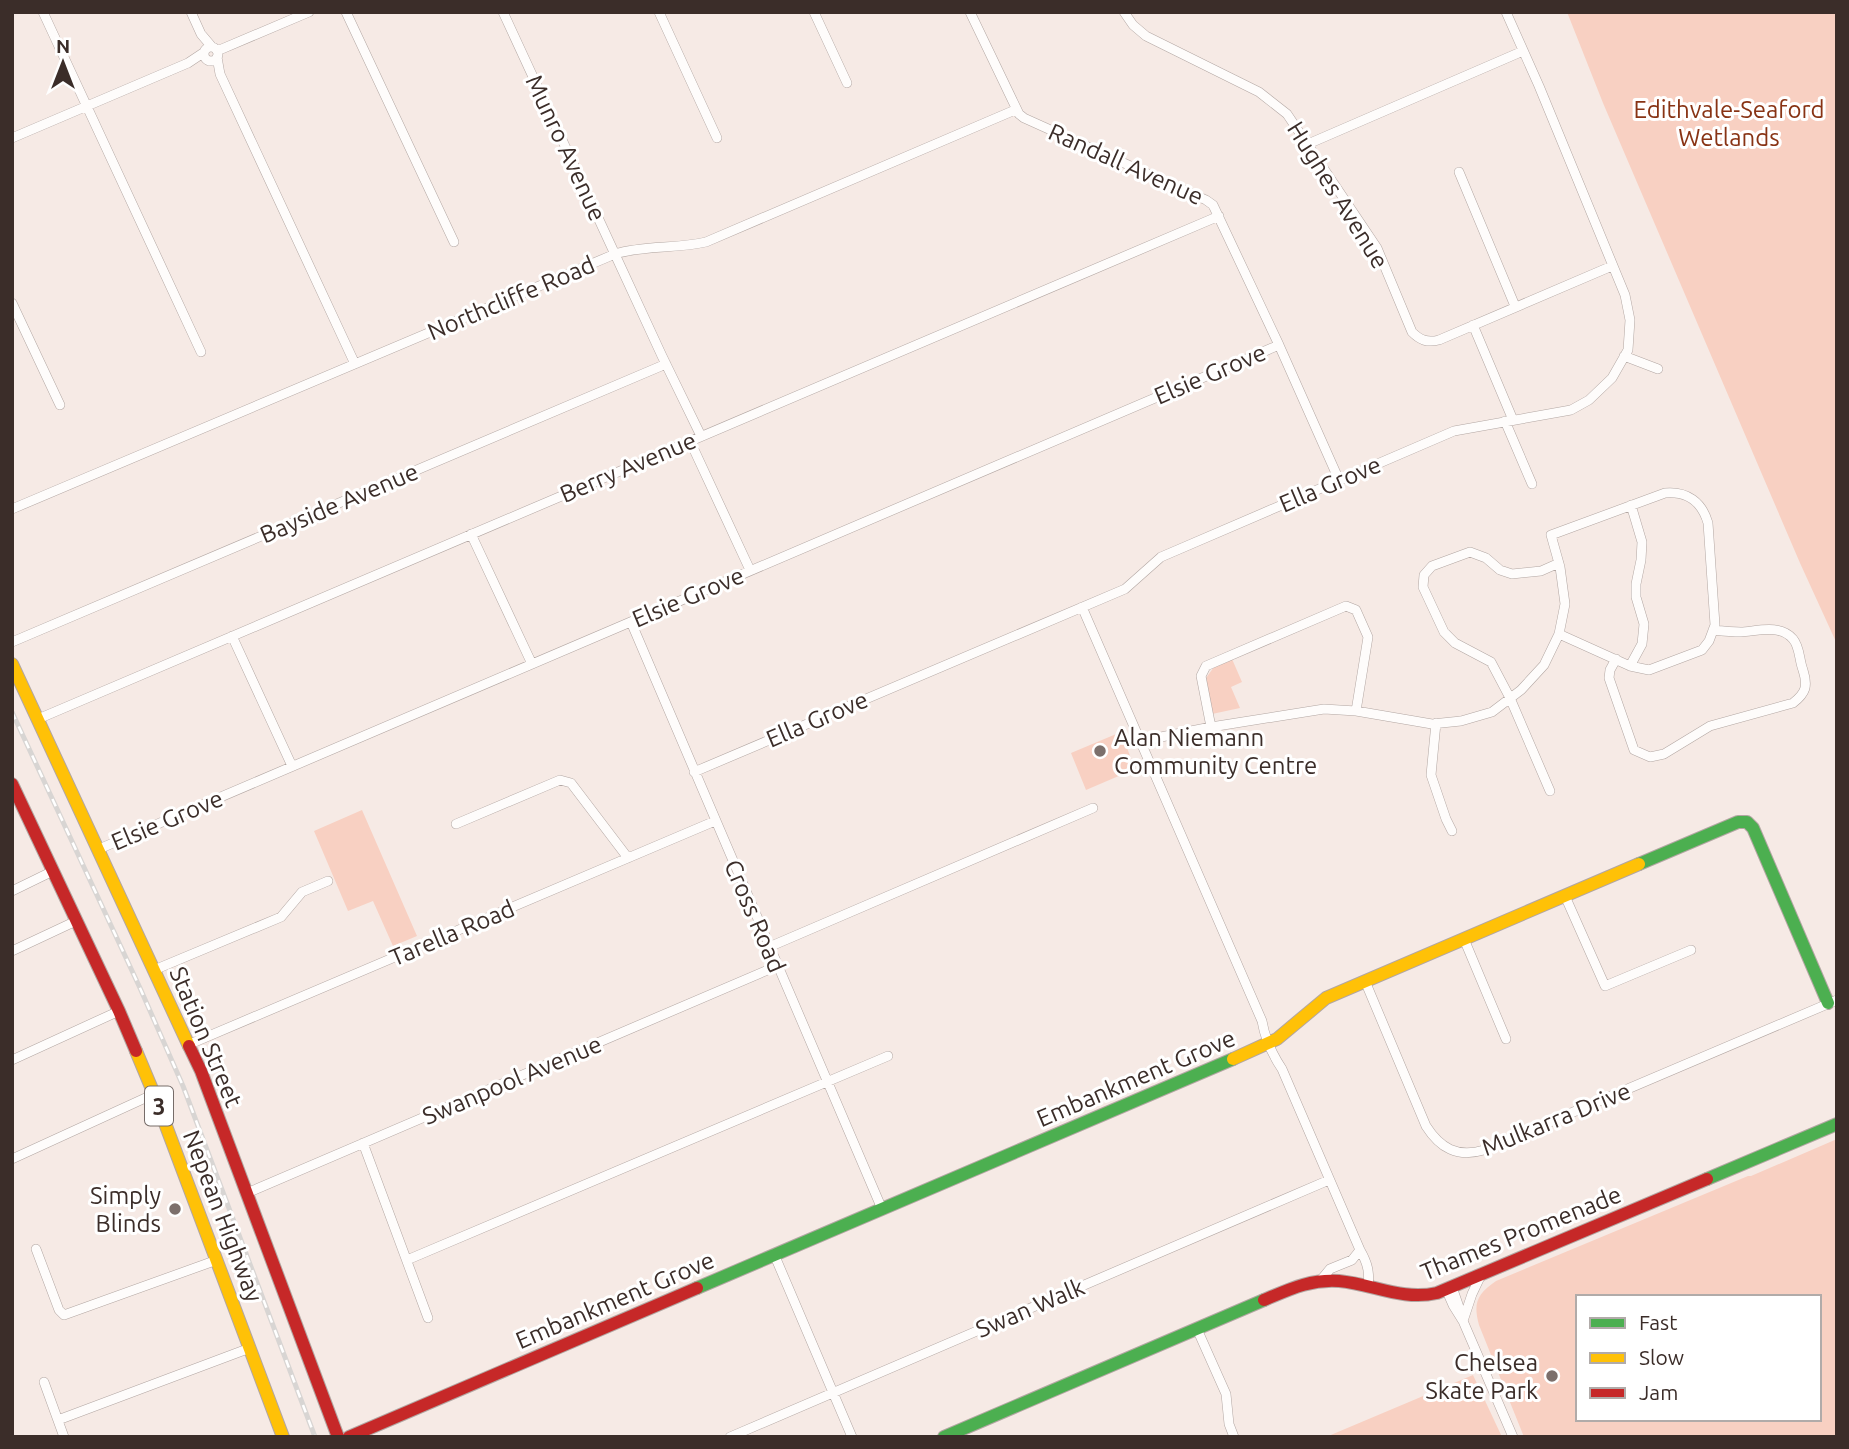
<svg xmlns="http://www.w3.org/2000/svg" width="1849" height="1449" font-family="Ubuntu,sans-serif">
	<rect width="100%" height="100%" fill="#f6eae5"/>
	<path fill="#f8d0c2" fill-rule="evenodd" d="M1567 12H1837V644L1800 563 1603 103Z
		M1232 659 1242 682 1231 687 1240 708 1212 714 1206 678 1214 667Z
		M1121 732 1135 769 1086 790 1071 753Z
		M362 810 417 936 393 946 373 901 348 911 314 831Z
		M1837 1139V1437H1524L1479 1325C1473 1303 1477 1294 1496 1281L1748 1176H1751ZM1578 1297H1819V1419H1578Z
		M1473 1375 1502 1437H1326Z"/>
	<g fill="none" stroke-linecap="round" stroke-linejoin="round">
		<defs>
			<path id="street" d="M43 12 201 352
				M191 12 201 34 212 47
				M346 12 454 242
				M503 12 662 356 701 436
				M659 12 717 138
				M814 12 847 83
				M970 12 1019 114 1024 118 1206 200 1213 205 1279 345 1339 480
				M1124 12 1133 25 1146 36 1259 92 1287 114 1377 248 1412 332C1420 340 1427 343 1439 340L1612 266
				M204 54a7 7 0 1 1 14 0a7 7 0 1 1-14 0Z
				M217 51 309 12
				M217 57 220 74 355 364
				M12 138 188 63 203 53
				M1308 144 1523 51
				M1459 172 1515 306
				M12 303 60 405
				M1473 325 1513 420
				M1624 356 1658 369
				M1505 421 1532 484
				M690 441 750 570
				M12 509 615 254C644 245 676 249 706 242L1015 110
				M471 534 532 664
				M1082 607 1262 1021C1265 1039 1272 1054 1282 1069L1360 1250C1367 1262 1370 1272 1368 1286
				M631 622 882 1209
				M232 636 292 766
				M12 642 666 364
				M1616 659 1610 670 1609 678 1634 750 1650 757 1664 754 1710 726 1793 703C1806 693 1808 686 1803 670 1799 660 1800 647 1793 639 1780 624 1758 631 1741 632 1732 632 1722 631 1713 630
				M1630 666 1642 644 1644 624 1636 597V584L1641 560 1642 542 1631 505
				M38 719 1219 216
				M1436 723 1431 775 1446 819 1452 831
				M1211 727 1201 676 1206 666 1346 606 1356 610 1368 637 1356 711
				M1141 742 1146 740 1211 727 1324 709 1356 711 1432 724 1461 721 1492 712 1521 690 1544 665 1559 634 1565 604 1560 567 1551 535 1665 493C1687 491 1702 502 1708 523L1715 625 1709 641 1702 650 1649 670 1630 666 1559 634
				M694 772 1125 589 1161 557 1454 431 1571 410 1589 400 1612 378 1628 350 1630 320 1625 295 1539 86 1506 12
				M1550 791 1510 698 1491 662 1455 643 1444 632 1423 587 1424 575 1432 566 1470 552 1486 558 1500 570 1512 574 1541 571 1559 563
				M456 824 560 780 571 783 628 858
				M99 849 1279 345
				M12 891 53 871
				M1565 896 1605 986 1691 950
				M1464 939 1506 1039
				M769 947 1093 808
				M12 951 76 921
				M154 970 281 917 302 892 328 881
				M1365 981 1426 1126C1440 1148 1457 1158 1484 1150L1837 1000
				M190 1044 715 821
				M12 1060 119 1011
				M363 1143 428 1318
				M12 1159 154 1094
				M247 1193 777 966
				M36 1249 59 1310 64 1315 217 1260
				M774 1254 852 1437
				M407 1260 888 1056
				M1320 1281 1330 1269 1352 1260 1360 1250
				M1452 1287 1461 1313
				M1446 1289 1453 1305 1463 1321 1513 1437
				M1463 1321 1472 1294 1481 1275
				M1197 1329 1226 1394 1229 1424 1234 1437
				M44 1382 64 1437
				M58 1420 250 1348
				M730 1437 1329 1180"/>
			<path id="fast" d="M1639 864 1738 822H1747L1753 828 1828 1003
				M1707 1179 1837 1124
				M697 1288 1233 1059
				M944 1437 1264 1300"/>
			<path id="slow" d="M12 664 189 1046
				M136 1051 154 1094 283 1437
				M1233 1059 1277 1039 1326 998 1639 864"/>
			<path id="jam" d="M12 784 119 1011 136 1051
				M189 1046 201 1071 338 1437
				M1264 1300C1290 1289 1310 1279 1339 1281 1373 1284 1402 1301 1437 1293L1707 1179
				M349 1437 697 1288"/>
		</defs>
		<use href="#street" stroke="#b2a6a2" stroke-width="10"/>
		<use href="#fast" stroke="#b2a6a2" stroke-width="14"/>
		<use href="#slow" stroke="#b2a6a2" stroke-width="14"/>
		<use href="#jam" stroke="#b2a6a2" stroke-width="14"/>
		<use href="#street" stroke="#fefcfb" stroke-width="9"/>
		<use href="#fast" stroke="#4caf50" stroke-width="12"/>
		<use href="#slow" stroke="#ffc107" stroke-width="12"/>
		<use href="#jam" stroke="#c62828" stroke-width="12"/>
		<defs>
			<path id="rail" d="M12 712 140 988 183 1086 315 1437"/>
		</defs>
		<use href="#rail" stroke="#d8d5d3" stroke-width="5"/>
		<use href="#rail" stroke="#fff" stroke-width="2.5" stroke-dasharray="8" stroke-linecap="butt"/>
	</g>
	<g fill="#7c6f6b" stroke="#fff" stroke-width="2.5">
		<circle cx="1100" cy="751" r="7"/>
		<circle cx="175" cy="1209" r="7"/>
		<circle cx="1552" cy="1376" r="7"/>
	</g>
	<g text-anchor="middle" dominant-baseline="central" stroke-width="6" stroke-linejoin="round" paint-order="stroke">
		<rect fill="#fff" stroke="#766c69" stroke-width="2" x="145" y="1086.5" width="28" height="39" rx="5"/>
		<g font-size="23" font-weight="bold" fill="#3b2d29">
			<text x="159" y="1106">3</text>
		</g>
		<g font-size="24" fill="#883314" stroke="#fff">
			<text x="1729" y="109">Edithvale-Seaford<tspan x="1729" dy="28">Wetlands</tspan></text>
		</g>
		<g font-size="24" fill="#3b2d29" stroke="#fff">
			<text transform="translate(566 148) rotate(65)">Munro Avenue</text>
			<text transform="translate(1126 164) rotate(24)">Randall Avenue</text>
			<text transform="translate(1338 195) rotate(58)">Hughes Avenue</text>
			<text transform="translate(511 298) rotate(-23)">Northcliffe Road</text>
			<text transform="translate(1210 374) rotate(-23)">Elsie Grove</text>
			<text transform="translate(628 467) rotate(-23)">Berry Avenue</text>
			<text transform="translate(1330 484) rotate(-23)">Ella Grove</text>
			<text transform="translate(339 503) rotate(-23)">Bayside Avenue</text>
			<text transform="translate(688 597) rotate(-23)">Elsie Grove</text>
			<text transform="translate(817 719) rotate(-23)">Ella Grove</text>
			<text transform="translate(167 820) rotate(-23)">Elsie Grove</text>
			<text transform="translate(755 916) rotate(67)">Cross Road</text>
			<text transform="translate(452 933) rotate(-23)">Tarella Road</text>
			<text transform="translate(206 1037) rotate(67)">Station Street</text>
			<text transform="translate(1136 1078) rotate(-23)">Embankment Grove</text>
			<text transform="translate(512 1080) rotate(-23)">Swanpool Avenue</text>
			<text transform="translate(1556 1119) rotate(-22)">Mulkarra Drive</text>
			<text transform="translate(223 1216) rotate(69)">Nepean Highway</text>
			<text transform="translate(1521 1233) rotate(-22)">Thames Promenade</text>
			<text transform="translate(615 1300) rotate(-23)">Embankment Grove</text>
			<text transform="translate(1030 1308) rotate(-23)">Swan Walk</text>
		</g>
		<g font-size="24" fill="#3b2d29" stroke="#fff" text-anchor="end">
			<text x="1114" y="737" text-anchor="start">Alan Niemann<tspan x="1114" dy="28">Community Centre</tspan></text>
			<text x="161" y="1195">Simply<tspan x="161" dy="28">Blinds</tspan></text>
			<text x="1538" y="1362">Chelsea<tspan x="1538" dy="28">Skate Park</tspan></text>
		</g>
	</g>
	<rect width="1849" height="1449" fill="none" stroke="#3b2d29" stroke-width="28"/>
	<rect x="1576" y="1295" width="245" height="126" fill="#ffffff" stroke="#b1aba9" stroke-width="2"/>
	<rect x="1590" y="1318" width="35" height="10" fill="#4caf50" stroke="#b1aba9" stroke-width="2"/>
	<text x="1639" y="1330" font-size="21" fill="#3b2d29">Fast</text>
	<rect x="1590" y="1353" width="35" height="10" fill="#ffc107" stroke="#b1aba9" stroke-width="2"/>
	<text x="1639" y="1365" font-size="21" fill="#3b2d29">Slow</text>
	<rect x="1590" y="1388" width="35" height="10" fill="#c62828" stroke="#b1aba9" stroke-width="2"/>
	<text x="1639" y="1400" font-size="21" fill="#3b2d29">Jam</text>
	<g transform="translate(63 63)" stroke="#ffffff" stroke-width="5" paint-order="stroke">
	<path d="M0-5L12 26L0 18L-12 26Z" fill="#3b2d29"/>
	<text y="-10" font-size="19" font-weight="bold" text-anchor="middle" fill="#3b2d29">N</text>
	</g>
</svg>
